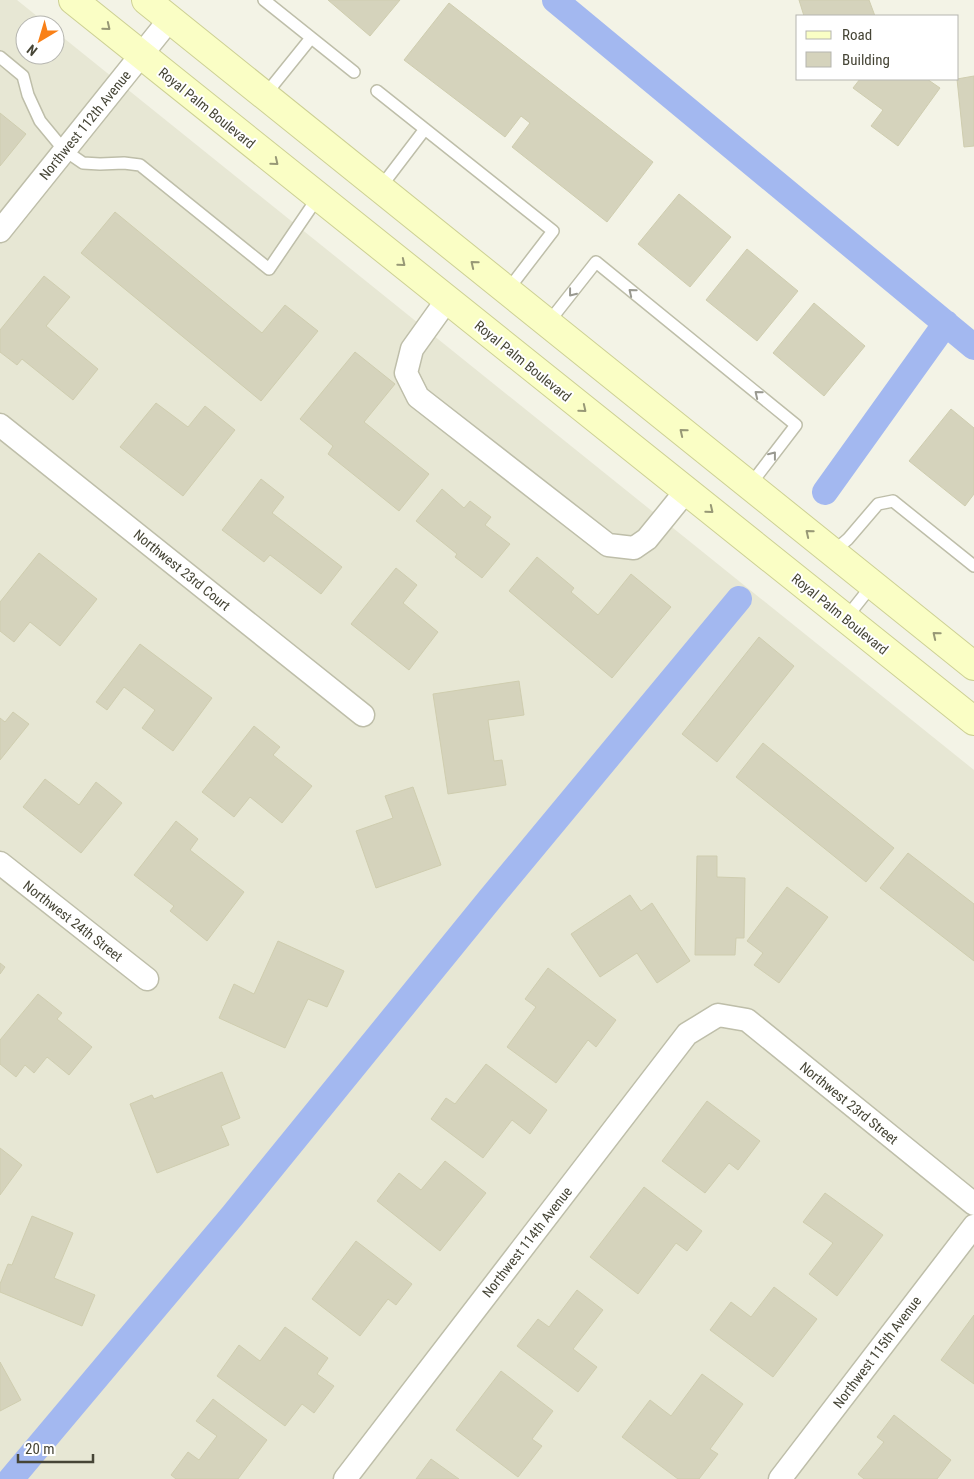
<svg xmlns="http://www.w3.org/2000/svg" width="974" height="1479" font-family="'Roboto Condensed',sans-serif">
	<rect width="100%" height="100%" fill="#f3f3e6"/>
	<path fill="#e7e7d4" d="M0 0H17L48 25H25V55H55V31L974 770V1479H0Z"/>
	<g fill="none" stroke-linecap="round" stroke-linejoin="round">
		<path stroke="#a3b8f0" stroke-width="26" d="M555 0 974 347
			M825 492 946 323
			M11 1479 233 1215 490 899 739 599"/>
	</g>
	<path fill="#d5d3bc" stroke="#cfcdaf" d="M328 0H400L370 36Z
		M799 0H869L875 16H804Z
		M449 3 653 162 607 222 512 147 530 123 521 116 505 137 404 60Z
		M974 76V146L964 147 957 79Z
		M860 79H927L940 88 898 146 871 126 883 110 853 88Z
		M0 113 26 134 0 166Z
		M679 194 731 237 690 287 638 244Z
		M115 212 262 333 285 305 318 331 261 401 81 253Z
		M747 249 798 291 757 341 706 300Z
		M44 276 70 297 46 326 98 369 73 400 22 359 17 365 0 352V330Z
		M814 303 865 346 824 396 773 353Z
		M355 352 395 384 364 422 429 474 399 511 328 454 333 446 300 419Z
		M156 403 188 427 205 406 235 430 183 496 120 447Z
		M951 409 974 428V494L965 506 909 461Z
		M261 479 284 497 272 513 342 567 321 594 270 555 264 562 222 530Z
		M442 489 464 508 470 501 491 517 485 525 510 544 482 578 455 557 457 554 416 521Z
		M39 553 97 599 60 646 30 622 14 642 0 631V602Z
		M537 557 574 588 571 592 598 615 631 574 671 607 612 678 509 591Z
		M396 568 417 585 403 603 438 632 409 670 351 624Z
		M759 637 794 666 717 762 682 734Z
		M140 644 212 698 173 751 142 728 155 710 124 687 107 710 96 702Z
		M519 681 524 715 488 720 494 761 502 760 506 785 448 794 433 694Z
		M13 712 29 724 0 760V718L5 722Z
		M254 726 280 747 273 755 312 786 282 823 250 797 234 817 202 792Z
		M763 743 894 848 866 882 736 777Z
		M45 779 79 805 96 782 122 803 81 853 23 807Z
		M413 787 441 865 376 888 356 831 393 818 385 796Z
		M176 821 198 839 190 850 244 892 207 941 170 911 174 906 134 875Z
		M908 853 974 904V961L880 888Z
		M697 856H717V877L745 878 744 938H736L735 955H695Z
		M787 887 828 917 779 983 754 965 763 953 747 941Z
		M630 895 641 911 652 903 690 961 657 983 637 953 600 977 571 934Z
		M278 941 344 971 327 1007 308 999 285 1048 219 1018 234 984 254 994Z
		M0 963 5 967 0 974Z
		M548 968 616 1020 596 1047 588 1040 556 1083 507 1047 536 1007 525 999Z
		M38 994 62 1013 57 1019 92 1047 69 1075 47 1057 34 1073 25 1065 16 1077 0 1064V1040Z
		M486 1064 547 1110 530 1134 512 1120 483 1158 431 1119 446 1098 455 1104Z
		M222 1072 240 1118 221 1126 229 1145 157 1173 130 1104 152 1095 154 1099Z
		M707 1101 760 1141 738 1170 729 1163 705 1193 662 1161Z
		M0 1148 22 1165 0 1195Z
		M445 1161 486 1193 440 1251 377 1201 399 1173 421 1190Z
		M644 1187 702 1231 687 1251 676 1243 638 1294 590 1257Z
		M825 1193 883 1235 837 1296 809 1274 833 1243 803 1222Z
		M32 1216 73 1233 54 1278 95 1295 82 1326 0 1292V1284L8 1264 12 1265Z
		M356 1241 412 1284 396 1305 388 1299 360 1336 312 1299Z
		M774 1287 817 1319 773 1377 710 1330 731 1302 751 1317Z
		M577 1290 603 1310 573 1349 597 1367 578 1392 517 1346 538 1319 549 1327Z
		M974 1315V1384L941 1360Z
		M285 1327 328 1358 317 1374 334 1386 314 1413 302 1404 285 1426 217 1376 239 1345 260 1361Z
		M0 1362 21 1400 0 1411Z
		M501 1371 553 1411 532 1439 542 1446 518 1477 456 1430Z
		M702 1374 743 1404 710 1449 718 1454 699 1479H678L622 1437 650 1400 671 1416Z
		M213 1399 267 1440 238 1479H176L171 1475 188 1452 199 1460 217 1436 196 1421Z
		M894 1415 951 1460 937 1479H864L858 1474 884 1442 877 1437Z
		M431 1459 459 1479H416Z"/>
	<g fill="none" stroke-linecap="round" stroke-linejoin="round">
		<defs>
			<path id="lane" d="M264 0 354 72
				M0 57 23 76 28 95 40 121 64 150 83 163 100 164 124 163 140 165 269 269 318 197
				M377 91 553 231 507 291
				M265 95 311 38
				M380 188 425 129
				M548 323 596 262 796 425 750 485
				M833 552 848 539 878 504 893 501 974 566
				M846 618 873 584"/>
			<path id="street" d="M0 231 170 19
				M447 300 412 349 406 373 418 397 608 545 634 548 647 539 686 491
				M0 425 363 715
				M0 863 147 979
				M345 1479 687 1034 718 1015 747 1020 974 1204
				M780 1479 974 1226"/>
			<path id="secondary" d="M73 0 974 721
				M146 0 974 666"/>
		</defs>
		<use href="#lane" stroke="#bebea9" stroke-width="14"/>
		<use href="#street" stroke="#bebea9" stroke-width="25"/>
		<use href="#secondary" stroke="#cdd094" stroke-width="30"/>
		<use href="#lane" stroke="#fff" stroke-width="11"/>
		<use href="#street" stroke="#fff" stroke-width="22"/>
		<use href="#secondary" stroke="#fafec5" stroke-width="28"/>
	</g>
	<defs><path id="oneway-chevron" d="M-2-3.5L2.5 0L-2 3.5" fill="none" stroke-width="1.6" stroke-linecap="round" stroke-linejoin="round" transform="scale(1.25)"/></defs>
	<g stroke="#979876">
		<use href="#oneway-chevron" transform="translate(107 27) rotate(39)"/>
		<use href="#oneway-chevron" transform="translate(275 162) rotate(39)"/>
		<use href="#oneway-chevron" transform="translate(402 263) rotate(39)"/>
		<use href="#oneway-chevron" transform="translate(474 264) rotate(-141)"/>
		<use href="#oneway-chevron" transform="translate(583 409) rotate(39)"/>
		<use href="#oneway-chevron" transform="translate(683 432) rotate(-141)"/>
		<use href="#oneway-chevron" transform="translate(710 510) rotate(39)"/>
		<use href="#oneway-chevron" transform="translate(809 533) rotate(-141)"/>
		<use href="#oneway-chevron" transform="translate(936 635) rotate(-141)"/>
	</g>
	<g stroke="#999990">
		<use href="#oneway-chevron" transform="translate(632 292) rotate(-141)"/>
		<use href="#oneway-chevron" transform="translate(572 293) rotate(128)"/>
		<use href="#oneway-chevron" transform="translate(758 394) rotate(-141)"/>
		<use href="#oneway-chevron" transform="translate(773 455) rotate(-52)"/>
	</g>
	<g text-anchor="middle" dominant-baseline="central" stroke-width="4" stroke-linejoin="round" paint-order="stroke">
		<g font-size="14" fill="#464536" stroke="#fff">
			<text transform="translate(207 108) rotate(39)">Royal Palm Boulevard</text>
			<text transform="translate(85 125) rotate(-51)">Northwest 112th Avenue</text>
			<text transform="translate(523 361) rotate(39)">Royal Palm Boulevard</text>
			<text transform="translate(182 570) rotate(39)">Northwest 23rd Court</text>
			<text transform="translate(840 614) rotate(39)">Royal Palm Boulevard</text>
			<text transform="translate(73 921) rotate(38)">Northwest 24th Street</text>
			<text transform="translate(849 1103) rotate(39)">Northwest 23rd Street</text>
			<text transform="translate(527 1242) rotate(-52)">Northwest 114th Avenue</text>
			<text transform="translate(877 1352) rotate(-53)">Northwest 115th Avenue</text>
		</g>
	</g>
	<rect x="796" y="15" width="162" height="65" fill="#ffffff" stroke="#b5b5af"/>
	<rect x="806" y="31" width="25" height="8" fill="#fafec5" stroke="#b5b5af"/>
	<text x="842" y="40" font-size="15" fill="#464536">Road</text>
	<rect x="806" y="52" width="25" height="15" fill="#d5d3bc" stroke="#b5b5af"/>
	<text x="842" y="65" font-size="15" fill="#464536">Building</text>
	<g transform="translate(40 40) rotate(218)"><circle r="24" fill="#ffffff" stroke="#b5b5af"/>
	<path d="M0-4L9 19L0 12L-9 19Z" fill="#f98017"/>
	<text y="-8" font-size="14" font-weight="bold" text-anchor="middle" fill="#464536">N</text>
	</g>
	<path d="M18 1454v8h75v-8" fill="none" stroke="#464536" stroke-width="2.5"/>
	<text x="25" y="1454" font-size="15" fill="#464536" stroke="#ffffff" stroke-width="4" paint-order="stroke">20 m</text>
</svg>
